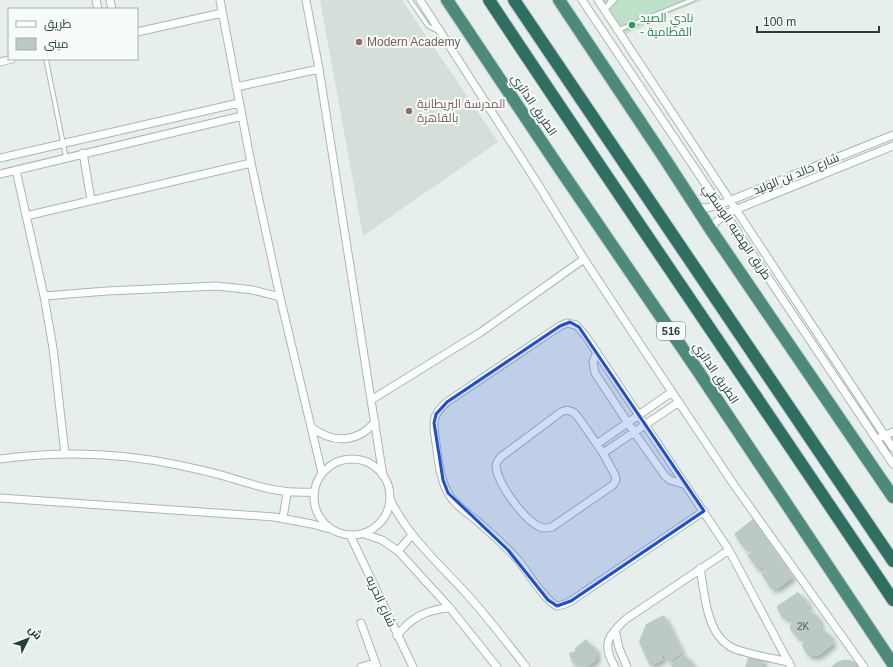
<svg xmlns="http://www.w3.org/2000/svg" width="893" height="667" font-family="Helvetica,Cairo,sans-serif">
	<defs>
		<filter id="shadow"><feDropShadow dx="3.5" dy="3.5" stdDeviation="2" flood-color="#0004"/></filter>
	</defs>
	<rect width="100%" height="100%" fill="#e6efeb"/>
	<path fill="#d4dfda" d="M320 0H402L498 142 363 236Z"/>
	<path fill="#bfe0c8" d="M602 0H702L663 16 626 34Z"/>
	<path fill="#bbcac4" filter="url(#shadow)" d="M753 519 793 577 777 589 776 587 772 590 761 574 765 571 764 569 762 567 758 570 747 555 752 552 750 549 749 547 745 550 734 534Z
		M798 592 807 601 809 607 794 618 809 609 818 617 821 628 804 639 796 637 790 629V626L792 619 783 618 778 611 777 606Z
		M664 615 682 652 669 663 664 655 661 657 663 660 650 666 639 642 646 624Z
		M822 629 830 635 833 644 818 656H808L803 648 802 645 805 640Z
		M586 639 591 646 595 647 597 657 595 661 586 667 579 666 577 663H572L569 653 575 651V648Z
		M684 654 696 667H672L671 664Z
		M749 655 764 660 762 667H745Z
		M843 660H849L855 662 860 667H831L837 662Z"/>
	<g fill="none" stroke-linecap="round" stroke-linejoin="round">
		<defs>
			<path id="service" d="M410 0 428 26 438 31
				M605 9 611 0
				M605 10 615 0
				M618 30 692 0
				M46 59 66 158"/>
			<path id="minor" d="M96 0 98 9
				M110 0 112 9
				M220 0 251 163 280 297 322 473
				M306 0 319 69 383 476
				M420 0 536 181 584 259 642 347 732 482 864 667
				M582 0 893 464
				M598 0 893 448
				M137 32 222 13
				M0 62 12 59
				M236 87 319 69
				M83 153 91 200
				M0 158 239 103
				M16 170 44 296 53 348 65 454
				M0 174 242 116
				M697 207 706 208 719 205 893 135
				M26 216 251 163
				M711 230 715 223 725 214 893 146
				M44 296 107 291 217 286 253 290 280 297
				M597 352 593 362 595 373 634 432 665 476 670 480 686 485
				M371 400 481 332 584 259
				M567 410 573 412 578 417 603 453 615 475 616 480 613 485 552 527C548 528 544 529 540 527 524 520 497 483 496 466 496 462 499 459 502 456L561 412Z
				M311 427C333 444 357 443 375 422
				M881 437 893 432
				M597 444 672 392
				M603 453 679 402
				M0 459C59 451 119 452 178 465 197 469 216 473 234 479 264 488 283 494 314 492
				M314 497a38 38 0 1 1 76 0a38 38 0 1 1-76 0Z
				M0 498 274 517 312 524 330 529
				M390 499C407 535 437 562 464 591 486 615 506 641 526 667
				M704 511 571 601 565 604 557 606C545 601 527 571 518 560 505 545 491 533 476 520 466 512 454 504 448 493 440 479 438 459 436 443 433 424 431 415 447 402L560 326 567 323 576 325 585 335 729 550 791 667
				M283 518 287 493
				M364 534 382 540 398 551 450 608 497 667
				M350 535 413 667
				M398 551 412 535
				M700 568C705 595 706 637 735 649 752 655 771 658 789 662
				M361 623 377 667
				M615 630 619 648 627 667
				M397 636C410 618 428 609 450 608
				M361 667 375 663
				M615 667C601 644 608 636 626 619L729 550"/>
			<path id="trunk" d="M447 0 560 169 698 371 893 664
				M559 0 665 159 711 230 893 497"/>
			<path id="motorway" d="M489 0C622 201 759 399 893 600
				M514 0 893 561"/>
		</defs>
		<use href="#service" stroke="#a8b8b2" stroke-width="5.5"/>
		<use href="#minor" stroke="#a8b8b2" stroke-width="9"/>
		<use href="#trunk" stroke="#c2cac8" stroke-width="14"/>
		<use href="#motorway" stroke="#c2cac8" stroke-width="14"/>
		<use href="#service" stroke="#fff" stroke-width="3.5"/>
		<use href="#minor" stroke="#fff" stroke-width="7"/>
		<use href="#trunk" stroke="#4c8a7c" stroke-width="12"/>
		<use href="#motorway" stroke="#2f6f62" stroke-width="12"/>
	</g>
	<path fill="#1d4ed8" fill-opacity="0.2" stroke="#1d4ed8" stroke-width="3" stroke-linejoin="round" d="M570 322 579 327 704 511 571 601 557 606 548 600 508 550 448 493 443 480 434 423 436 414 447 402 560 326Z"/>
	<circle fill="#2e9e5b" stroke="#f7fbf9" stroke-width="1.5" cx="632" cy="25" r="4"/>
	<g fill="#8d6e63" stroke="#f7fbf9" stroke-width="1.5">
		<circle cx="359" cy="42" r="4"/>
		<circle cx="409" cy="111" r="4"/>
	</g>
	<g text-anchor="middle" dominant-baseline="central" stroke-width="4" stroke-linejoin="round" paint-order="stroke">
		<g font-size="10" fill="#4a645c">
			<text x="803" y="626">2K</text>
		</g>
		<rect fill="#f7fbf9" stroke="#637a73" stroke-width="1" x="657" y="322" width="28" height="18" rx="3"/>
		<g font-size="11" font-weight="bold" fill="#24423a">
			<text x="671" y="331">516</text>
		</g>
		<g font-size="12" fill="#27864d" stroke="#f7fbf9" text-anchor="start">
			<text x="640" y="18">نادي الصيد<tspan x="640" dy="14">- القطامية</tspan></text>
		</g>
		<g font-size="12" fill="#785e54" stroke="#f7fbf9" text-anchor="start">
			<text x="367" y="42">Modern Academy</text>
			<text x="417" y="104">المدرسة البريطانية<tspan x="417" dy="14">بالقاهرة</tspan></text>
		</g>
		<g font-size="12" fill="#24423a" stroke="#f7fbf9">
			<text transform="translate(534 105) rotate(56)">الطريق الدائري</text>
			<text transform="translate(796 174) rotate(-22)">شارع خالد بن الوليد</text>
			<text transform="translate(737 232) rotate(56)">طريق الهضبه الوسطي</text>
			<text transform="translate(716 373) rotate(56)">الطريق الدائري</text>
			<text transform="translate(381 601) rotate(65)">شارع الحريه</text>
		</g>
	</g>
	<rect x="8" y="8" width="130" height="52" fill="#f7fbf9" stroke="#a3b1ad"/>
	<rect x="16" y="21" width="20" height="6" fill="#ffffff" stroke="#a3b1ad"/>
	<text x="44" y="28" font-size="12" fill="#24423a">طريق</text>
	<rect x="16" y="38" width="20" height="12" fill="#bbcac4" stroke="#a3b1ad"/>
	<text x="44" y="48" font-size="12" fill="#24423a">مبنى</text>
	<g transform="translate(28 639) rotate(48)" stroke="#f7fbf9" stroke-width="3" paint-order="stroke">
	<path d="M0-3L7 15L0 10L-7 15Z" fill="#24423a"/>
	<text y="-6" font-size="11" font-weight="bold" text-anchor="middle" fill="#24423a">ش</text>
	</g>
	<path d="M757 26v6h122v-6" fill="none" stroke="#24423a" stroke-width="2"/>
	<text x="763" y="26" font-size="12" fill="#24423a" stroke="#f7fbf9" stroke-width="3" paint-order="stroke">100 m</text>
</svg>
